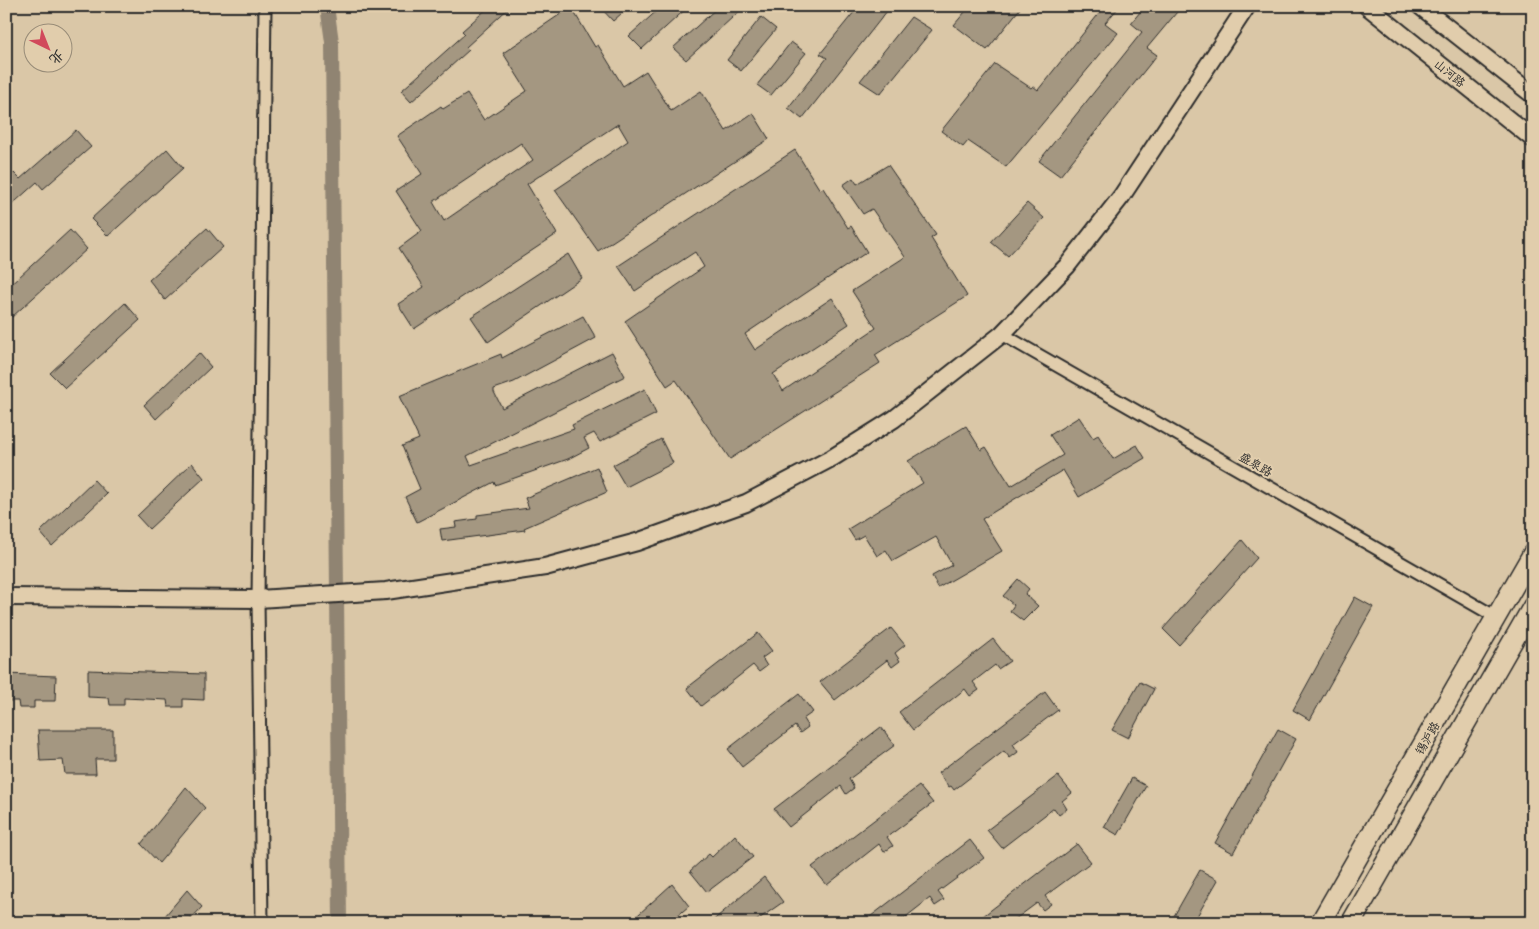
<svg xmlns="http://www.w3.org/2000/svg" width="1539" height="929" font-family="Delius,'LXGW WenKai TC',sans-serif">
	<rect width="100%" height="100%" fill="#dac7a7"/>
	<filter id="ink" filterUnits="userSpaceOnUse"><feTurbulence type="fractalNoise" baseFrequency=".02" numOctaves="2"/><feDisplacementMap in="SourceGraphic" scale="10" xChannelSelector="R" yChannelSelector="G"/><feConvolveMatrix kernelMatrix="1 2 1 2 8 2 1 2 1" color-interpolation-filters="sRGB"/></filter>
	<g filter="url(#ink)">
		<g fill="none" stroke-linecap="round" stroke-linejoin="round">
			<path stroke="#908472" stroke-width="14" d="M327 6 332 42 340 923"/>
		</g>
		<path fill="#a49781" stroke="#2b2b2b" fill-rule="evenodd" d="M490 6H511L466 47 469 50 411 102 401 91 465 34 462 31Z
			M599 6H630L613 21Z
			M662 6H689L642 49 629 36Z
			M719 6H745L686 60 673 48Z
			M859 6H891L802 119 788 108 827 58 820 54Z
			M970 6H1022L987 50 954 25Z
			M1105 6H1120L1105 23 1118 33 1006 167 968 141 963 147 941 131 995 64 1031 88 1033 86 1038 90Z
			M1145 6H1182L1147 48 1157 55 1060 176 1039 161 1142 32 1131 23Z
			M571 7 595 47 598 45 623 86 646 71 671 111 701 91 726 131 753 113 769 139 598 251 555 190 628 141 618 124 527 184 557 234 414 329 398 304 424 287 399 248 422 231 396 191 422 174 397 136 441 106 443 109 467 94 484 120 527 91 503 53ZM521 143 533 160 444 221 433 202Z
			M761 17 776 29 741 71 727 60Z
			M911 17 932 30 880 94 860 81Z
			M791 42 806 53 771 95 757 85Z
			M76 130 91 147 43 189 37 182 6 210V180L14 173 20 179Z
			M167 149 183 168 108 236 91 219Z
			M795 150 820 190 823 188 848 228 851 226 867 252 745 334 755 350 832 298 849 324 773 374 783 391 876 328 852 291 905 257 872 209 863 214 843 185 853 178 857 184 888 165 936 235 931 238 967 296 875 355 880 363 730 459 676 380 667 386 625 321 704 267 695 252 635 291 618 266Z
			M1027 203 1044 218 1008 256 991 242Z
			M207 228 223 247 165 300 149 280Z
			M70 230 87 249 12 317 6 311V289Z
			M568 254 582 278 488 342 471 317Z
			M125 303 140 320 65 388 50 373Z
			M583 316 596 338 514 382 494 389V392L502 408 612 352 625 376 467 456 471 465 574 429 572 425 645 389 656 414 600 442 594 433 584 438 589 448 568 459 495 485 494 482 417 522 405 497 420 489 402 446 419 439 399 396 501 354 502 358Z
			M199 353 211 367 156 419 144 405Z
			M1079 417 1093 438 1098 435 1113 459 1137 445 1145 458 1079 497 1063 470 1018 497 982 519 1002 551 938 588 932 576 952 565 936 537 893 561 886 550 877 556 864 535 855 540 848 529 923 483 908 461 966 426 981 450 986 447 1011 486 1063 455 1050 435Z
			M661 439 673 463 626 487 613 465Z
			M192 463 204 478 149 529 137 516Z
			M597 467 607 492 524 528 525 530 442 541 440 529 456 527 455 522 477 519V515L529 508 525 498Z
			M94 480 107 494 52 546 40 532Z
			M1242 540 1257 558 1179 645 1163 629Z
			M1018 579 1029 589 1025 594 1038 606 1023 621 1010 611 1014 605 1003 596Z
			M1355 597 1373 607 1310 720 1293 710Z
			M891 628 905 645 895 653 900 661 892 667 887 660 835 700 820 682Z
			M758 633 772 651 762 658 767 666 759 672 753 665 701 706 687 688Z
			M993 639 1010 661 998 669 995 665 973 682 979 690 970 696 965 689 913 730 899 712Z
			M88 670 204 674V700L183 699V707H168L167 700 124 698V705H110L109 698 88 697Z
			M6 674 56 676 55 701H34V708H19L18 701H6Z
			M1140 682 1154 689 1128 738 1112 730Z
			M1045 692 1058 710 1013 744 1018 752 1010 758 1004 751 954 790 951 786 949 787 938 773Z
			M799 694 813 712 803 719 808 727 800 733 795 726 742 767 728 749Z
			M881 727 895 745 849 779 854 788 846 794 841 786 789 827 774 809Z
			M1278 729 1296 739 1233 853 1215 843Z
			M38 730H113V759H95L96 774H65L63 760 40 761Z
			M1058 776 1072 793 1062 801 1067 809 1059 815 1054 808 1002 848 987 830Z
			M1132 778 1146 786 1118 835 1104 827Z
			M919 786 933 803 887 837 893 846 884 852 879 844 827 885 812 867Z
			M186 787 205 808 159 863 141 844Z
			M735 835 753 857 707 892 690 871 709 854 712 857Z
			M970 840 984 858 938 892 944 900 935 906 930 898 898 923H862Z
			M1077 844 1091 862 1045 896 1051 904 1043 910 1037 903 1010 923H974Z
			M1200 870 1218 880 1193 923H1170Z
			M764 877 783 902 753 923H710Z
			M672 884 689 906 669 923H629Z
			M187 890 202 907 187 923H159Z"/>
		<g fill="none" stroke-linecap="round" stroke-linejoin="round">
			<defs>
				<path id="street" d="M1002 334 1496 617
					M262 923 258 599 265 6"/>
				<path id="secondary" d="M1367 6 1533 139
					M1420 6 1533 95
					M6 597 258 599 386 591 545 567 637 542 746 503 832 458 894 419 1002 334 1067 266 1121 197 1247 6"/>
				<path id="primary" d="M1320 923 1533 553
					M1351 923 1533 606"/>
			</defs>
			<use href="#street" stroke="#2b2b2b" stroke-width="15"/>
			<use href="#secondary" stroke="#2b2b2b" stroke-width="20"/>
			<use href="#primary" stroke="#2b2b2b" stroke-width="22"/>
			<use href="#street" stroke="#e1cdac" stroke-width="11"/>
			<use href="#secondary" stroke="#e1cdac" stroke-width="16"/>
			<use href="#primary" stroke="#e1cdac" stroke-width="19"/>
		</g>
	</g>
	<g text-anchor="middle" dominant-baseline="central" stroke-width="4" stroke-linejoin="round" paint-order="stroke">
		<g font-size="12" fill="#2b2b2b" stroke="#e1cdac">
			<text transform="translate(1450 73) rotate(39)">山河路</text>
			<text transform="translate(1256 464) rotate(30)">盛泉路</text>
			<text transform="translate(1427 738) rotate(-60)">锡沪路</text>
		</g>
	</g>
	<rect width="1539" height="929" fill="none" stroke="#e1cdac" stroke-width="25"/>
	<rect x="12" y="12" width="1514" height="904" fill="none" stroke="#2b2b2b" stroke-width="2" filter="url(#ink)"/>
	<g transform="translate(48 48) rotate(137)"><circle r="24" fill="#e1cdac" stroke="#988c78"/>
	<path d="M0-4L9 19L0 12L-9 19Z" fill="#d1495b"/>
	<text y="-8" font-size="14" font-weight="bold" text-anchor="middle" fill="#2b2b2b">北</text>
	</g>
</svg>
